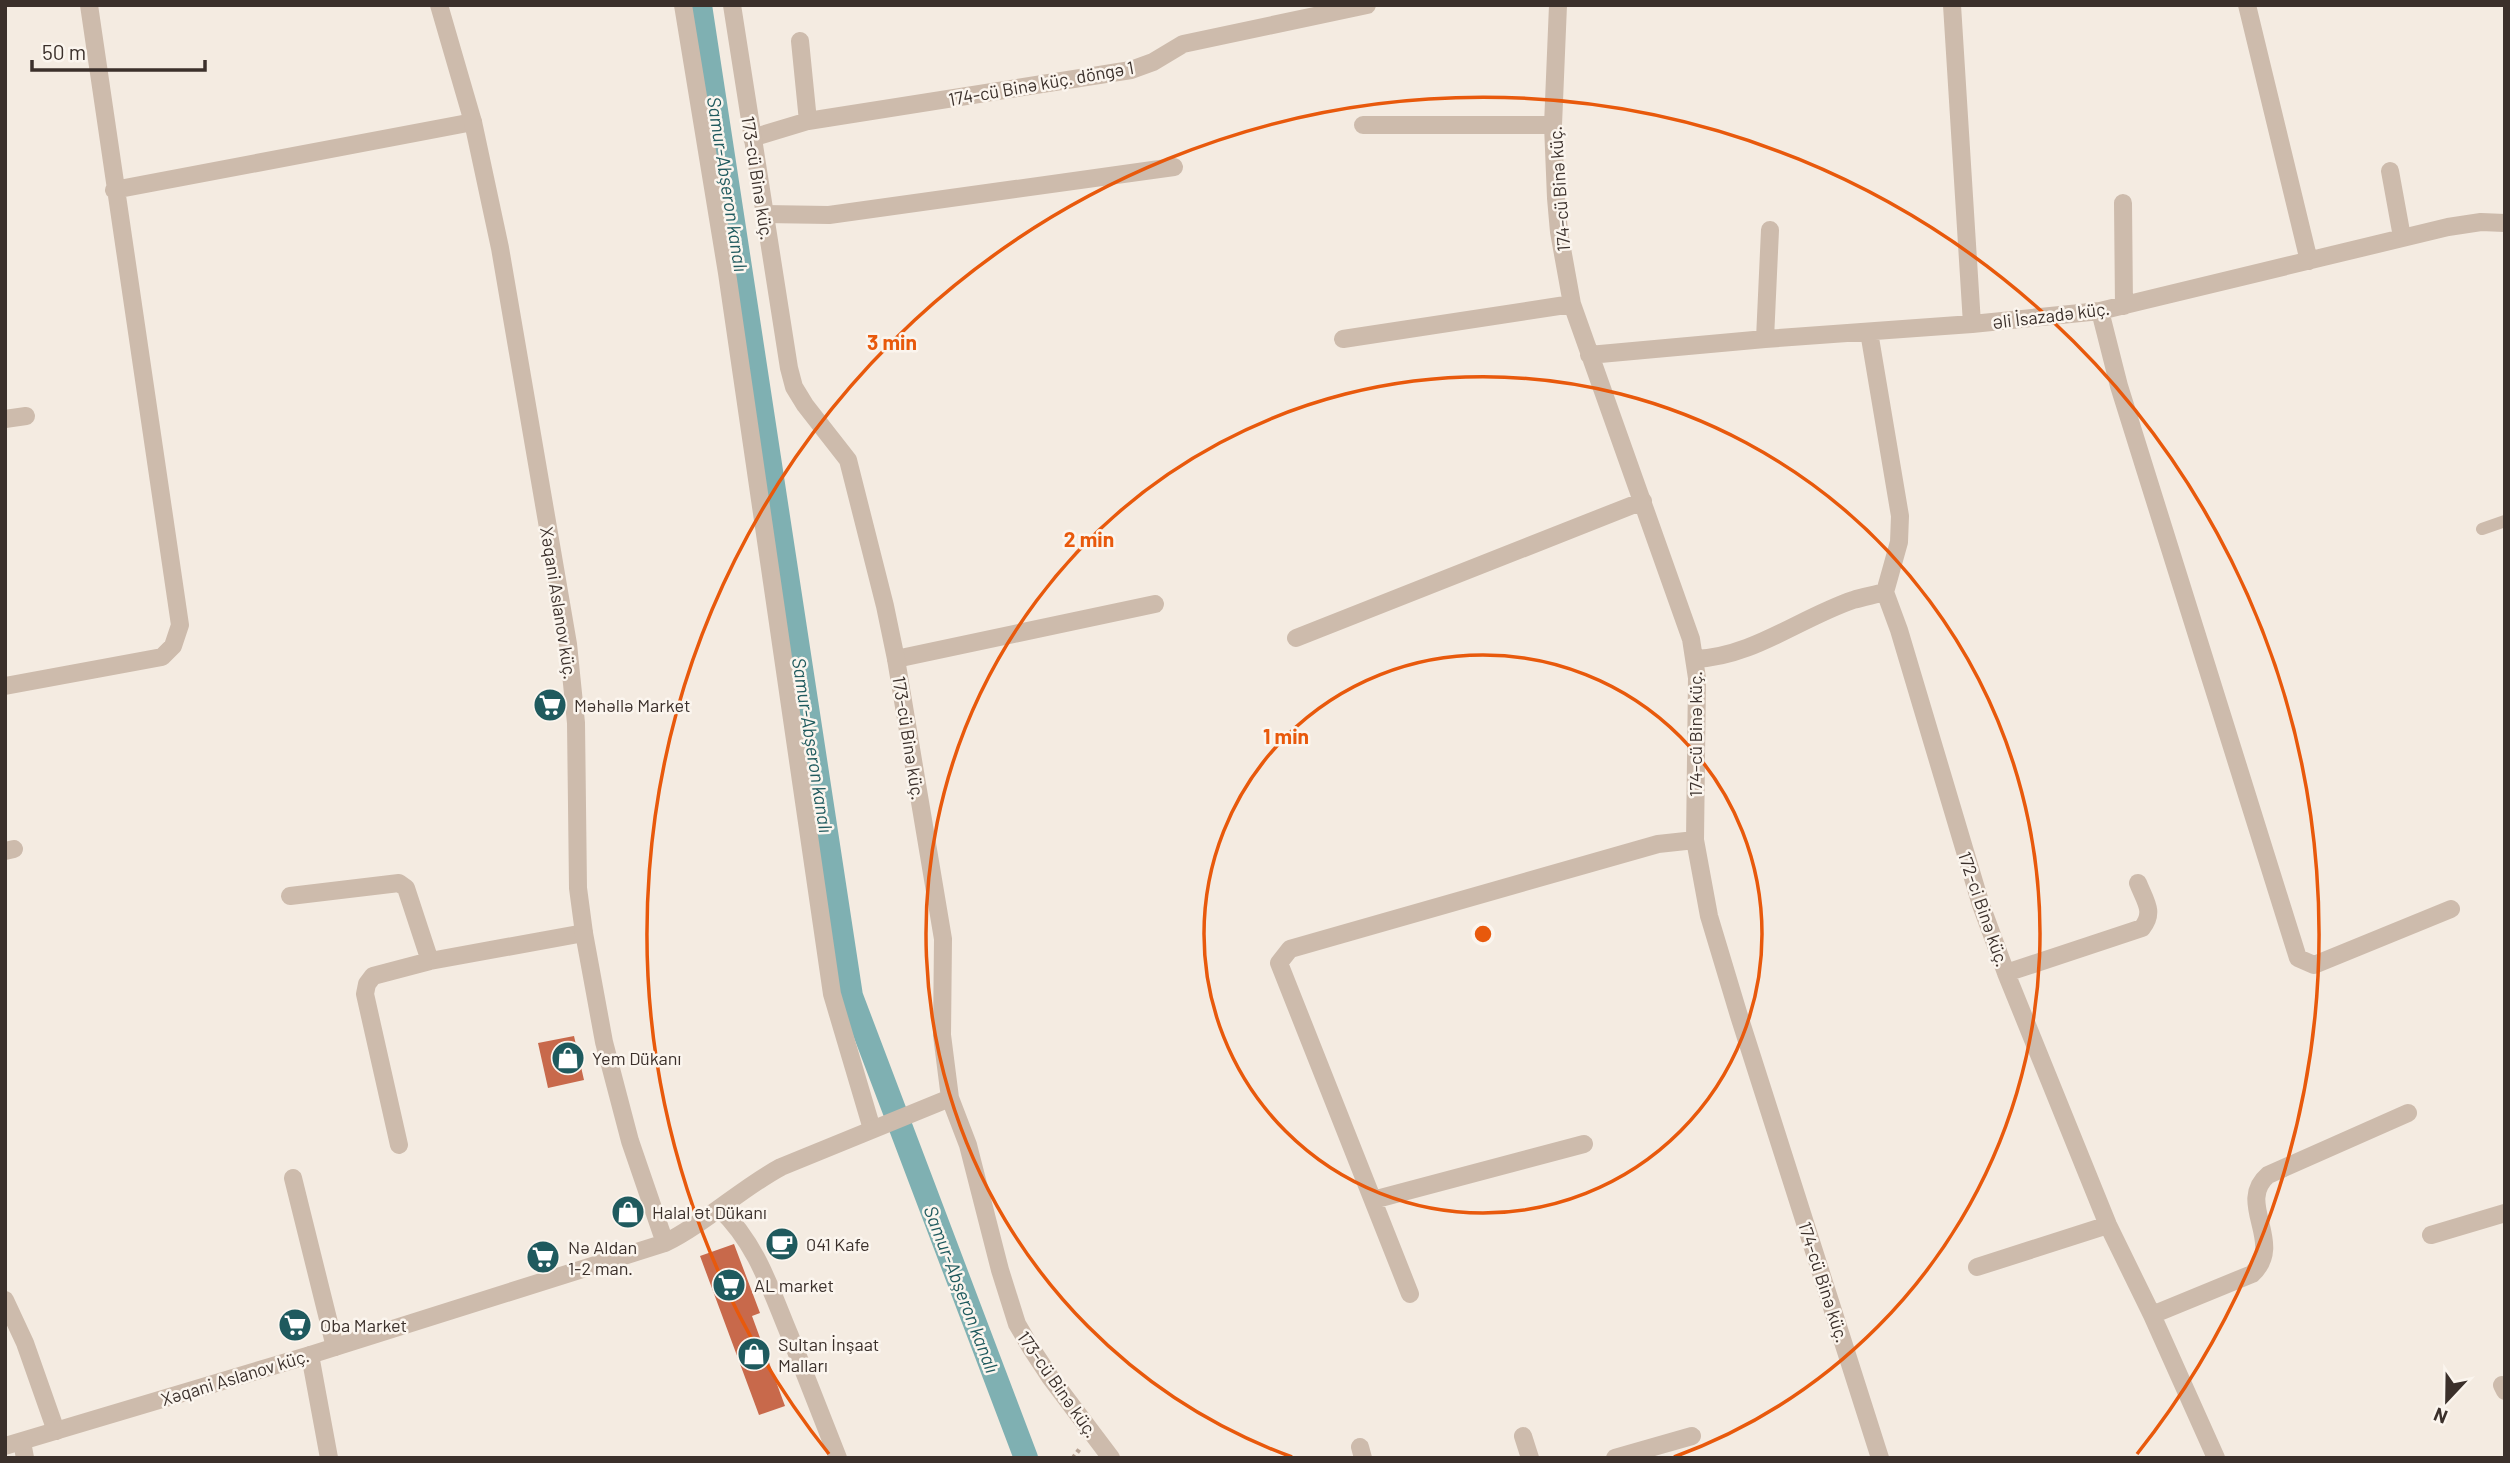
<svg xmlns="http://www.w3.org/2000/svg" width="2510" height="1463" font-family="Barlow,sans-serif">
	<rect width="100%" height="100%" fill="#f4ebe1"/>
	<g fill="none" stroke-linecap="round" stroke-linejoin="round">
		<path stroke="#7fb0b2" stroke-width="24" d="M700 5 851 996 1026 1458"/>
	</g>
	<path fill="#c8694b" d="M574 1036 584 1080 548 1088 538 1043Z
		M734 1244 760 1313 752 1316 785 1406 759 1415 700 1256Z"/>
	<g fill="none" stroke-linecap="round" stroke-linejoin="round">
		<path stroke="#b9a596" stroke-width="4.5" stroke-dasharray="3.5 3.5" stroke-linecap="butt" d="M1073 1458 1081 1447"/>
		<path stroke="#cdbbac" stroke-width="12" d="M2482 529 2505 521"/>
		<path stroke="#cdbbac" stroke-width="18" d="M683 5 727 273 832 994 872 1129
			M1558 5 1553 125 1556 198 1559 232 1572 304 1691 639 1697 678 1695 840 1709 916 1740 1019 1880 1458
			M1952 5 1972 324
			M2247 5 2309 261
			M800 41 808 121
			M1363 125H1553
			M752 138 808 121 1131 70 1153 62 1183 44 1367 5
			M2390 171 2402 237
			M114 190 473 122
			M2123 203 2124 306
			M764 214 829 215 1174 167
			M2100 311 2119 386 2298 958 2314 965 2451 909
			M1869 332 1900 516 1899 542 1885 592 1899 630 1981 905 2006 973 2108 1225 2152 1315 2216 1458
			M1343 339 1572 304
			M1765 339 1770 230
			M1589 355 1765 339 1972 324 2100 311 2448 227 2481 222 2505 223
			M5 419 26 416
			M1296 638 1643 501
			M896 659 1155 604
			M1695 659C1752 657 1800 618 1853 600 1863 597 1874 595 1885 592
			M5 686 162 657 173 646 180 625 89 5
			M5 851 14 849
			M290 896 399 883 406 888 430 961
			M2006 973 2142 928C2155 912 2145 901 2138 883
			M399 1145 365 994 367 984 373 976 430 961 584 933
			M293 1178 335 1347
			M1373 1200 1584 1144
			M2431 1235 2505 1213
			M1977 1267 2108 1225
			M1410 1294 1279 963 1290 949 1658 844 1695 840
			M5 1300 25 1343 56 1431
			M2152 1315 2252 1274C2286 1243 2235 1203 2268 1175L2408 1113
			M310 1355 329 1458
			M2502 1385 2505 1391
			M1523 1436 1530 1458
			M22 1442 25 1458
			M1360 1447 1363 1458
			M1615 1458 1692 1436"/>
		<path stroke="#cdbbac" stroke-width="18" d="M439 5 473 122 500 248 568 644 576 723 578 888 584 933 604 1042 630 1141 665 1243
			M732 5 789 368 794 387 805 405 848 460 885 606 896 659 943 939 942 1035 950 1098 968 1145 1000 1270 1017 1324 1031 1348 1050 1377 1111 1458
			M720 1209C757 1244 771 1291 790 1336 806 1377 822 1417 838 1458
			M5 1446 310 1355 665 1243C707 1222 740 1189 781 1167L950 1098"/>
	</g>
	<g fill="none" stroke="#e8590c" stroke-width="3.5">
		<circle cx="1483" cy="934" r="279"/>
		<path d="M1292 1457A557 557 0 1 1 1674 1457"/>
		<path d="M829 1454A836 836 0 1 1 2137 1454"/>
	</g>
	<defs>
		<symbol id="supermarket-disc" viewBox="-11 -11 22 22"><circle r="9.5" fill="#1f5a5e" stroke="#fbf5ee"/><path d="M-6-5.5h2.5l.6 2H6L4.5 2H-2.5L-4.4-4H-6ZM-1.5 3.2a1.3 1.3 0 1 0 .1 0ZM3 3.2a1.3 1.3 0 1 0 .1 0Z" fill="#fff"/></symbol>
		<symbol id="shop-disc" viewBox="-11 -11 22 22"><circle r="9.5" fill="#1f5a5e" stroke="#fbf5ee"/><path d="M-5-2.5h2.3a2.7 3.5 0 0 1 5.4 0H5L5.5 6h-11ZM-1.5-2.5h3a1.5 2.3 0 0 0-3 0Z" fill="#fff"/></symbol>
		<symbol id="cafe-disc" viewBox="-11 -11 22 22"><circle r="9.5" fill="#1f5a5e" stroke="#fbf5ee"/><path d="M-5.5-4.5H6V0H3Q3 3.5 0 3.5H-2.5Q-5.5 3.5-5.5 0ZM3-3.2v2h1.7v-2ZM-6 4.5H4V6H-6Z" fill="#fff"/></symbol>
	</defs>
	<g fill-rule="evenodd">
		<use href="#supermarket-disc" x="531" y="686" width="38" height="38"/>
		<use href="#shop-disc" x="549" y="1039" width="38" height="38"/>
		<use href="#shop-disc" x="609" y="1193" width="38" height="38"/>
		<use href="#cafe-disc" x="763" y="1225" width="38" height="38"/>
		<use href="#supermarket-disc" x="524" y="1238" width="38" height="38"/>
		<use href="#supermarket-disc" x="710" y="1266" width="38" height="38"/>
		<use href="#supermarket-disc" x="276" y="1306" width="38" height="38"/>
		<use href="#shop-disc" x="735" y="1335" width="38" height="38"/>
	</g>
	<g text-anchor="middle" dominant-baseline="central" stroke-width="5" stroke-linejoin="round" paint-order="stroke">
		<g font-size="18" fill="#3b302b" stroke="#fbf5ee">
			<text transform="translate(1041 83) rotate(-10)">174-cü Binə küç. döngə 1</text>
			<text transform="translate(758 178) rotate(81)">173-cü Binə küç.</text>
			<text transform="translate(1559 189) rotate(-94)">174-cü Binə küç.</text>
			<text transform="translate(2051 315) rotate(-7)">Əli İsazadə küç.</text>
			<text transform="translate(559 603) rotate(81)">Xəqani Aslanov küç.</text>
			<text transform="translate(1695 734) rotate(-90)">174-cü Binə küç.</text>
			<text transform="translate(909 738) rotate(81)">173-cü Binə küç.</text>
			<text transform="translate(1984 909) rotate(71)">172-ci Binə küç.</text>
			<text transform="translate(1824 1282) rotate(72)">174-cü Binə küç.</text>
			<text transform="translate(235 1377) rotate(-17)">Xəqani Aslanov küç.</text>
			<text transform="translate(1058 1384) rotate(55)">173-cü Binə küç.</text>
		</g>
		<g font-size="18" fill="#3b302b" stroke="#fbf5ee" text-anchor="start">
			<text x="574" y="705">Məhəllə Market</text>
			<text x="592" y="1058">Yem Dükanı</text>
			<text x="652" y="1212">Halal Ət Dükanı</text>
			<text x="806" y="1244">041 Kafe</text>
			<text x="568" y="1247">Nə Aldan<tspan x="568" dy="21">1-2 man.</tspan></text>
			<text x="754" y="1285">AL market</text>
			<text x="320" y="1325">Oba Market</text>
			<text x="778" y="1344">Sultan İnşaat<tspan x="778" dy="21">Malları</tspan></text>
		</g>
		<g font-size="19" font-style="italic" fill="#1f5a5e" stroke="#fbf5ee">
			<text transform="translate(728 184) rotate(81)">Samur-Abşeron kanalı</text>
			<text transform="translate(813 745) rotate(81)">Samur-Abşeron kanalı</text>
			<text transform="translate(962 1289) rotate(69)">Samur-Abşeron kanalı</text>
		</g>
	</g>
	<circle cx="1483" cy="934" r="10" fill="#e8590c" stroke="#fbf5ee" stroke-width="3.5"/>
	<g font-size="21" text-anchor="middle" font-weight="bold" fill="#e8590c" stroke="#fbf5ee" stroke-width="5" stroke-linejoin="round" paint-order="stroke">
		<text x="892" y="350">3 min</text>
		<text x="1089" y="547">2 min</text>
		<text x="1286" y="744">1 min</text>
	</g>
	<rect width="2510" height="1463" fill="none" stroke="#3b302b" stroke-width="14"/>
	<g transform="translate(2447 1400) rotate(202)" stroke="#fbf5ee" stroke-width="5" paint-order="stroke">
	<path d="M0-5L12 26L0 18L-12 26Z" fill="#3b302b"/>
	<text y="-10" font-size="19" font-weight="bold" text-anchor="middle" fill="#3b302b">N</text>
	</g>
	<path d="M32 60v10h173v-10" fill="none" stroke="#3b302b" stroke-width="3.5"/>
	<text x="42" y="60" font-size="21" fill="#3b302b" stroke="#fbf5ee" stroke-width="5" paint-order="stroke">50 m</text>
</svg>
